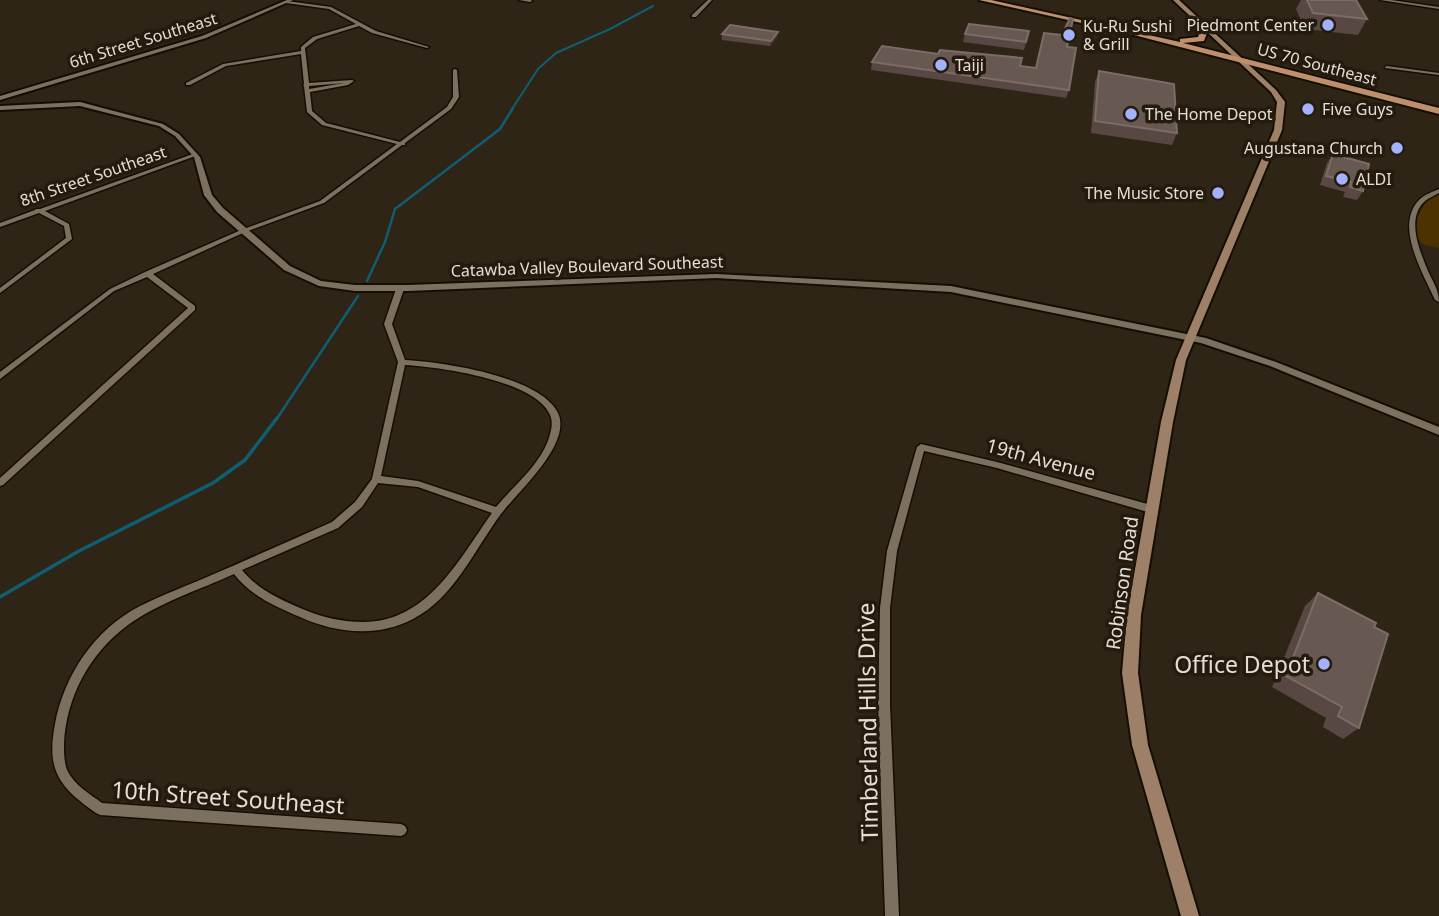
<svg xmlns="http://www.w3.org/2000/svg" width="1439" height="916" font-family="'Noto Sans',sans-serif">
	<rect width="100%" height="100%" fill="#2e2517"/>
	<path fill="#4b3200" d="M1439 194V248L1425 245 1416 239 1414 223 1429 197Z"/>
	<g fill="none" stroke-linecap="round" stroke-linejoin="round">
		<path stroke="#105e72" stroke-width="2" d="M512 109 538 69 556 53 610 29 653 6"/>
		<path stroke="#105e72" stroke-width="2.5" d="M367 281 385 242 395 209 500 129 513 108
			M276 420 358 296"/>
		<path stroke="#105e72" stroke-width="3.5" d="M0 597 77 552 213 483 245 460 277 418"/>
		<defs>
			<path id="minor" d="M519 0H531L532 1 530 2Z
				M708 0H712L696 17H692V15Z
				M1380 0H1391L1439 7V9Z
				M287 1 331 7 376 31 429 47 427 48 372 33 359 26 317 39 305 48 309 83 352 80 354 81 348 85 310 92 312 111 326 123 400 142 447 107 453 97V70L455 69 457 70 459 97 451 109 405 143V145H402L324 203 245 232 153 274 195 306V310L3 485 0 486V478L188 308 147 277 114 291 0 379V372L110 289 145 272 241 230 320 201 397 144 322 125 307 112 304 86 303 85 304 84 301 54 226 66 190 85H186V83L223 64 301 51V47L313 37 356 24 329 9 286 3ZM344 83 309 89V86Z
				M1387 66 1439 73V75L1385 68V67Z
				M193 154 198 155 45 211 69 224 72 239 0 293V288L66 238 64 226 39 213 0 227V223L35 210 36 209H40Z
				M1439 189V193C1434 196 1428 198 1424 202 1406 220 1420 251 1428 271 1433 282 1439 290 1439 302L1435 300C1423 273 1394 226 1419 200 1424 195 1432 192 1439 189Z
				M400 287 404 289 392 324 405 360C443 362 537 376 557 411 575 442 517 492 501 514 474 550 455 597 413 619 377 638 335 633 300 617 275 606 251 596 234 574 199 590 158 603 128 625 90 653 66 697 64 744 64 752 64 762 67 770 74 785 90 794 102 803L401 824 405 826 407 830 405 834 401 836 100 815 96 813C59 787 46 770 55 724 64 675 95 629 140 606 164 594 189 585 214 574 253 557 292 540 332 522L355 502 372 479 398 362 384 324 396 289ZM405 365C440 367 532 380 549 413 553 419 552 428 550 434 543 463 514 485 496 507L418 481 381 476ZM378 483 418 487 492 513C459 559 428 622 363 622 343 622 324 618 305 610 282 600 258 590 242 570L338 528 362 507Z
				M921 444 997 462 1151 505 1154 506 1156 509 1154 512 1151 513 997 468 924 451 897 551 890 608V705L899 916H885L878 705 880 608 887 551 917 447Z"/>
			<path id="tertiary" d="M287 0H293L206 38 0 100V96L202 36Z
				M80 102 163 124 179 134 200 157 212 195 223 208 290 266 321 281 355 285H408L716 274 951 286 1206 338 1276 362 1439 427V435L1270 366 1201 343 951 292 716 278 408 291H355L319 286 284 270 217 212 204 195 194 157 175 136 159 126 80 106 0 110V106Z"/>
			<path id="secondary" d="M1173 0H1179L1276 90 1285 102 1282 130 1186 360 1173 422 1141 615 1138 673 1148 745 1199 916H1181L1132 745 1122 673 1127 615 1161 422 1176 360 1274 130 1277 102 1271 92Z"/>
			<path id="primary" d="M979 0H991L1180 42V39L1198 37 1202 25 1206 23 1210 25 1204 41 1183 43 1439 108V114L1126 33Z"/>
		</defs>
		<use href="#minor" stroke="#160e03" stroke-width="3"/>
		<use href="#tertiary" stroke="#160e03" stroke-width="4"/>
		<use href="#secondary" stroke="#160e03" stroke-width="4"/>
		<use href="#primary" stroke="#160e03" stroke-width="4"/>
		<use href="#minor" fill="#7c7161" fill-rule="evenodd"/>
		<use href="#tertiary" fill="#7c7161" fill-rule="evenodd"/>
		<use href="#secondary" fill="#9d8067" fill-rule="evenodd"/>
		<use href="#primary" fill="#bd8f6d" fill-rule="evenodd"/>
	</g>
	<path fill="#584742" d="M1301 0H1356L1367 19 1358 35 1305 29 1296 9Z
		M1029 31 1024 50 963 42 965 34Z
		M722 34 777 37 770 46 722 40Z
		M1067 47 1069 90 1066 98 871 70 872 62 1020 66 1035 68Z
		M1099 71 1177 133 1172 145 1091 133 1095 82Z
		M1333 154 1363 191 1357 200 1343 197 1345 192 1320 185 1327 163Z
		M1318 593 1374 627 1359 728 1343 739 1323 727 1326 718 1272 687 1305 606Z"/>
	<path fill="#41332a" d="M778 32 777 37 770 46 771 41Z"/>
	<path fill="#685852" stroke="#7b6d66" stroke-width="2" d="M1307 0H1356L1367 19 1313 13Z
		M1070 18 1073 19 1067 47 1076 48 1069 90 872 62 882 46 938 54 940 50 1022 58 1020 66 1036 68 1044 33 1062 35Z
		M969 24 1029 31 1026 42 965 34Z
		M730 25 778 32 771 41 722 34Z
		M1099 71 1174 84 1177 133 1095 121Z
		M1333 154 1369 164 1363 191 1350 187 1351 182 1326 176Z
		M1318 593 1376 623 1374 627 1388 634 1359 728 1338 716 1342 707 1286 676Z"/>
	<g fill="#a3b2fd" stroke="#241b0e" stroke-width="2.5">
		<circle cx="1328" cy="25" r="7"/>
		<circle cx="1069" cy="35" r="7"/>
		<circle cx="941" cy="65" r="7"/>
		<circle cx="1308" cy="109" r="7"/>
		<circle cx="1131" cy="114" r="7"/>
		<circle cx="1397" cy="148" r="7"/>
		<circle cx="1342" cy="179" r="7"/>
		<circle cx="1218" cy="193" r="7"/>
		<circle cx="1324" cy="664" r="7"/>
	</g>
	<g text-anchor="middle" dominant-baseline="central" stroke-width="7" stroke-linejoin="round" paint-order="stroke">
		<g font-size="16" fill="#e4ded5" stroke="#241b0e" text-anchor="start">
			<text x="1314" y="25" text-anchor="end">Piedmont Center</text>
			<text x="1083" y="26">Ku-Ru Sushi<tspan x="1083" dy="18">&amp; Grill</tspan></text>
			<text x="955" y="65">Taiji</text>
			<text x="1322" y="109">Five Guys</text>
			<text x="1145" y="114">The Home Depot</text>
			<text x="1383" y="148" text-anchor="end">Augustana Church</text>
			<text x="1356" y="179">ALDI</text>
			<text x="1204" y="193" text-anchor="end">The Music Store</text>
		</g>
		<g font-size="16" fill="#e4ded5" stroke="#241b0e">
			<text transform="translate(143 40) rotate(-17)">6th Street Southeast</text>
			<text transform="translate(1317 64) rotate(15)">US 70 Southeast</text>
			<text transform="translate(93 176) rotate(-19)">8th Street Southeast</text>
			<text transform="translate(587 266) rotate(-2)">Catawba Valley Boulevard Southeast</text>
		</g>
		<g font-size="19" fill="#e4ded5" stroke="#241b0e">
			<text transform="translate(1041 459) rotate(15)">19th Avenue</text>
			<text transform="translate(1122 583) rotate(-82)">Robinson Road</text>
		</g>
		<g font-size="23" fill="#e4ded5" stroke="#241b0e" text-anchor="end">
			<text x="1310" y="664">Office Depot</text>
		</g>
		<g font-size="23" fill="#e4ded5" stroke="#241b0e">
			<text transform="translate(867 722) rotate(-91)">Timberland Hills Drive</text>
			<text transform="translate(228 797) rotate(4)">10th Street Southeast</text>
		</g>
	</g>
</svg>
